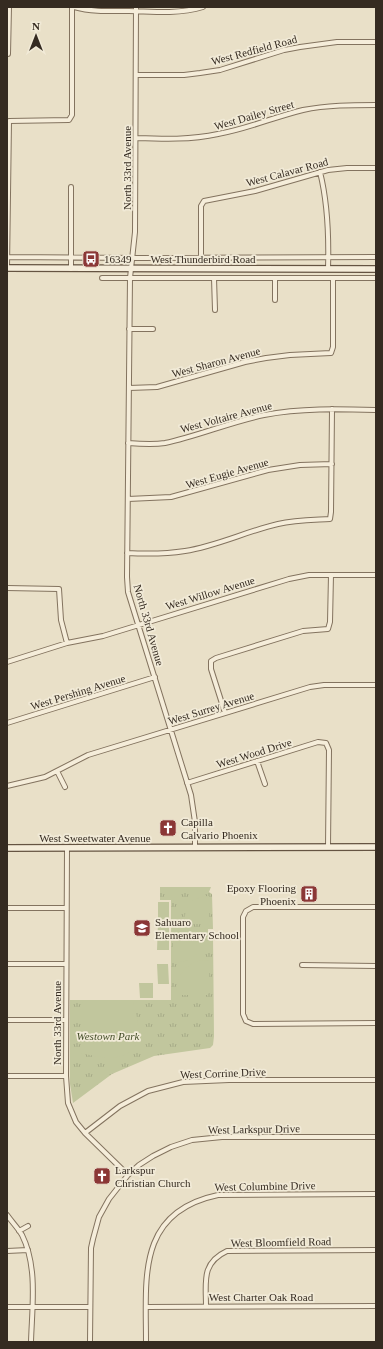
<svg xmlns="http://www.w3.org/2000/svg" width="383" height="1349" font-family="Georgia,serif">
	<defs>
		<pattern id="grass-tufts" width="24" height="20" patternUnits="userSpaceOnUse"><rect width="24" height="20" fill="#c1c69d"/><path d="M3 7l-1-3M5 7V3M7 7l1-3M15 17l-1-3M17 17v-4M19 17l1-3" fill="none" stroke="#a6aa87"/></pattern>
	</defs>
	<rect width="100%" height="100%" fill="#e9e0c8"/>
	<path fill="url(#grass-tufts)" d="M160 887H211L209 892 212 894 213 929H208V935H213L214 1036 213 1045 210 1048 154 1056 112 1074 73 1103 70 1084V1000H171V900H160Z
		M158 923H169V950H157Z"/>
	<path fill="#c1c69d" d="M209 896V922L207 924H184C185 907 190 897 209 896Z
		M158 902H169V921H158Z
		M206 928C206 948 194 964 173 962V930L176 929Z
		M202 960 209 961V993L207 995H176C176 977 184 964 202 960Z
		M157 964H168L169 984H158Z
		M139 983H153V998H140Z
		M83 1002H133C137 1014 143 1040 132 1050 119 1062 96 1057 81 1053V1005Z"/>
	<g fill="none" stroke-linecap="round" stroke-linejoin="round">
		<defs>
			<path id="street" d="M74 7C92 12 111 11 129 11 153 12 180 14 203 7
				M136 7 135 232 130 278 127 577 128 592 191 795 195 822V847
				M7 54H8L9 7
				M136 75H184L200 73 220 70 284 50 300 47 337 42H376
				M136 138C163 139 191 140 218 134 247 129 274 117 303 110 327 105 352 105 376 105
				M320 172C328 204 329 236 328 269
				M7 257 140 258 376 257
				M201 257V206L204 201 255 191 328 170 347 168H376
				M7 268 9 121 69 120 72 115V7
				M71 269V187
				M102 278H376
				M214 278 215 310
				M275 278V300
				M129 329H153
				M129 388 157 387 245 362 266 358 290 355 331 353 333 347V278
				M128 443C140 444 153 445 165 443 198 436 230 422 264 415 301 408 338 409 376 410
				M128 499 171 497 268 470 300 465 332 464
				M127 553C146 554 166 554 185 551 217 546 247 531 278 524 295 520 313 520 330 519L331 512 332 409
				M7 588 59 589 61 620 67 643
				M7 662 67 643 103 636 289 579 309 575H376
				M225 713 211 669V661L216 658 303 631 328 629 330 622 331 575
				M7 723 155 677
				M257 761 265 784
				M57 771 65 787
				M187 783 318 742 326 743 329 750 328 847
				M7 786 45 777 88 755 310 687 324 685H376
				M67 848 66 1076 68 1103 76 1122 85 1133 128 1175
				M376 907H253L246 911 243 917V1014L246 1021 253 1024 376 1023
				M7 908H66
				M7 964H66
				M302 965 376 966
				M7 1020H66
				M7 1076H66
				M85 1133 120 1106 148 1091 183 1082 229 1080H376
				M7 1215C12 1222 18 1228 22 1235 38 1267 32 1307 31 1342
				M19 1231 28 1226
				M7 1251 28 1250
				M206 1306C206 1282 201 1263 227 1251L376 1250
				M7 1307H90
				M146 1307 376 1306
				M90 1342 91 1248 93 1239 99 1217 109 1199 128 1175 139 1165 153 1156 171 1147 192 1140 222 1137H376
				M146 1342C146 1277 137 1212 218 1195L376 1194"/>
			<path id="secondary" d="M7 268 376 269
				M7 848 376 847"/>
		</defs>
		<use href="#street" stroke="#83735f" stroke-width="6"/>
		<use href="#secondary" stroke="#655442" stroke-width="8"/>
		<use href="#street" stroke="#f5edda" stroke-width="4"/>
		<use href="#secondary" stroke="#f5edda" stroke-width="5.5"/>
	</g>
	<defs>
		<symbol id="bus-square" viewBox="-11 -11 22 22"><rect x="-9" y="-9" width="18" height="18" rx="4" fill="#8b3736" stroke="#f1ead7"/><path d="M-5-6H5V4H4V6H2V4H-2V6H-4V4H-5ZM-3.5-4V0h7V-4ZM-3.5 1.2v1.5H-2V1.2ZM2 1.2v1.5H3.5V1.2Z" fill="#fff"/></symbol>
		<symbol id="church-square" viewBox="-11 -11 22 22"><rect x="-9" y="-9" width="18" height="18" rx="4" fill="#8b3736" stroke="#f1ead7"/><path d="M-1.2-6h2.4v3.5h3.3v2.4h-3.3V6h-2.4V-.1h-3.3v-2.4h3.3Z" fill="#fff"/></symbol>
		<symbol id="building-square" viewBox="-11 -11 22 22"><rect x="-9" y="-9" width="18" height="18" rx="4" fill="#8b3736" stroke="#f1ead7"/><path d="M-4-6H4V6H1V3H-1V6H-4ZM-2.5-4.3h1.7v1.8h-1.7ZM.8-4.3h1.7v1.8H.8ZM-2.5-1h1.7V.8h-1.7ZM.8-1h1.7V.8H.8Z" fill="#fff"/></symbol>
		<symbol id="school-square" viewBox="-11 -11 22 22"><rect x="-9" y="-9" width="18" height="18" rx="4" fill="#8b3736" stroke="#f1ead7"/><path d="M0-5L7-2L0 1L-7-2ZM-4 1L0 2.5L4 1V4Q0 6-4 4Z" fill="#fff"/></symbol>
	</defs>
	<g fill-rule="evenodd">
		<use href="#bus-square" x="81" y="249" width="20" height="20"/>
		<use href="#church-square" x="158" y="818" width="20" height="20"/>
		<use href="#building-square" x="299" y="884" width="20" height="20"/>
		<use href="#school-square" x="132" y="918" width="20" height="20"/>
		<use href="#church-square" x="92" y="1166" width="20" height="20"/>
	</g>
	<g text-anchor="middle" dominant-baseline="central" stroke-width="3.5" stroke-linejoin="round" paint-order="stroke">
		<g font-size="11" fill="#352b21" stroke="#f1ead7">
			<text transform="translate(254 50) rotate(-15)">West Redfield Road</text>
			<text transform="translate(254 115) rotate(-16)">West Dailey Street</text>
			<text transform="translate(127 168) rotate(-90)">North 33rd Avenue</text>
			<text transform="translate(287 172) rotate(-15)">West Calavar Road</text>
			<text x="203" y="259">West Thunderbird Road</text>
			<text transform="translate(216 362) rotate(-15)">West Sharon Avenue</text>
			<text transform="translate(226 417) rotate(-15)">West Voltaire Avenue</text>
			<text transform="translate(227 473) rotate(-16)">West Eugie Avenue</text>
			<text transform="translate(210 593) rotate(-17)">West Willow Avenue</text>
			<text transform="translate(149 625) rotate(74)">North 33rd Avenue</text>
			<text transform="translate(78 692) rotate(-17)">West Pershing Avenue</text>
			<text transform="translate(211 708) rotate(-17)">West Surrey Avenue</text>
			<text transform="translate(254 753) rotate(-17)">West Wood Drive</text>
			<text x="95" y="838">West Sweetwater Avenue</text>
			<text transform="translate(57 1023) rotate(-90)">North 33rd Avenue</text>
			<text transform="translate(223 1073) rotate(-2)">West Corrine Drive</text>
			<text transform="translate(254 1129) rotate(-1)">West Larkspur Drive</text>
			<text transform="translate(265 1186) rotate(-1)">West Columbine Drive</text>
			<text transform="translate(281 1242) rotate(-1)">West Bloomfield Road</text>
			<text x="261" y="1297">West Charter Oak Road</text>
		</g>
		<g font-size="11" fill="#352b21" stroke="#f1ead7" text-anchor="start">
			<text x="104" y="259">16349</text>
			<text x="181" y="822">Capilla<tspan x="181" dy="13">Calvario Phoenix</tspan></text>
			<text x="296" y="888" text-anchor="end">Epoxy Flooring<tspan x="296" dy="13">Phoenix</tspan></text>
			<text x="155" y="922">Sahuaro<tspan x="155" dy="13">Elementary School</tspan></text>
			<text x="115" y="1170">Larkspur<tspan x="115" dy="13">Christian Church</tspan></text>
		</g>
		<g font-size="11" font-style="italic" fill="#454f2a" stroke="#f1ead7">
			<text x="108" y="1036">Westown Park</text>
		</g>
	</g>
	<rect width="383" height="1349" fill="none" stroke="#352b21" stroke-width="16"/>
	<g transform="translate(36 36)" stroke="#f1ead7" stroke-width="3" paint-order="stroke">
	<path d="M0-3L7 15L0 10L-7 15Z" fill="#352b21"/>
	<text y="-6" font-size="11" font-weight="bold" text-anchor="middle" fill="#352b21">N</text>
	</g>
</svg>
